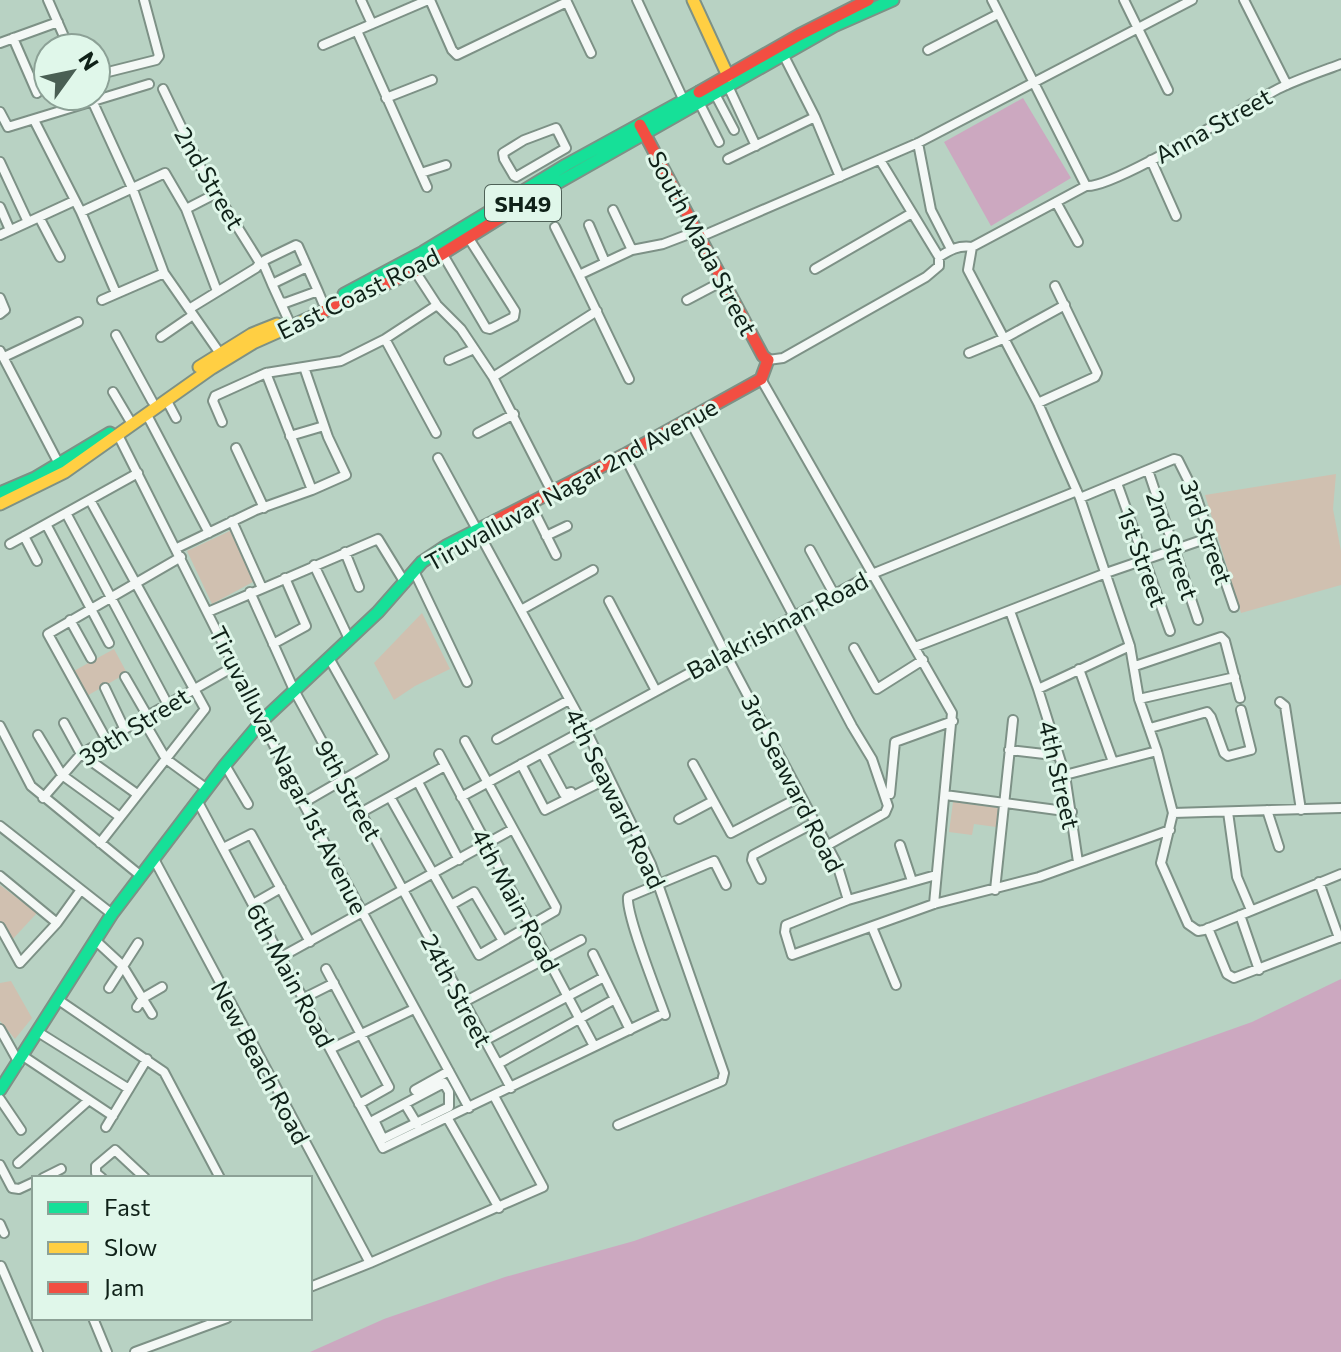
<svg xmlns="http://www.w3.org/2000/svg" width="1341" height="1352" font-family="Commissioner,sans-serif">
	<rect width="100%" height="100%" fill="#b8d2c3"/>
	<path fill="#d0c0b0" d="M1336 474 1333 509 1341 551V585L1241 613 1205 495Z
		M232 530 253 582 212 604 187 551Z
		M422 613 450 669 415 686 394 700 374 663Z
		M114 649 127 673 85 697 72 672Z
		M953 802 999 808 996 827 974 824 972 835 949 832Z
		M0 885 37 913 10 942 0 921Z
		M11 981 32 1018 15 1039 0 1021V983Z"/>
	<path fill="#cca8c0" d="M1023 98 1071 178 991 226 944 142Z
		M1341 979V1352H310L384 1319 505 1277 634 1241 1252 1022Z"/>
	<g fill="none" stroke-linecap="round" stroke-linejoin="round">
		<defs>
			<path id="street" d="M48 0 69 48
				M361 0 372 24
				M430 0 452 50 457 55 567 2
				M566 0 591 53
				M637 0 684 101
				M992 0 1086 186
				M1124 0 1168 90
				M1244 0 1287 85
				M357 31 427 187
				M13 38 37 93
				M0 43 58 22
				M323 45 428 0
				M928 50 998 14
				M783 54 815 117 840 177
				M96 75 156 60 159 56 144 0
				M728 86 756 146
				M163 89 203 172 260 263 256 268 189 309
				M715 94 734 130
				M90 96 133 190 164 273 219 352
				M386 98 432 80
				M699 102 719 142
				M0 112 8 127 149 84
				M34 120 81 212 116 293
				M556 128 566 148 516 177 514 176 504 159 503 153 524 140Z
				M918 143 931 210 951 249
				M728 159 815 117
				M880 160 939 257
				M1151 160 1176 216
				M0 162 28 222
				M421 173 446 165
				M1056 202 1078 242
				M0 207 10 230
				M186 209 217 193
				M613 210 632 250
				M81 212 165 173 186 209 217 291
				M39 217 60 257
				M589 225 605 262
				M555 227 579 275
				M0 235 74 201
				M700 237 918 143 1192 0
				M972 247 968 270 1038 403 1080 498 1130 646 1139 699 1157 751 1173 813 1161 863 1188 924 1198 931 1204 930 1341 874
				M442 253 486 328 490 329 514 317 515 311 468 237
				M409 262 437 305 461 329 493 377 552 492
				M307 267 272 284 263 263 265 260 296 245 298 246 318 291
				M815 269 912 213
				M272 284 288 319
				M0 298 5 310 0 314
				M102 300 164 273
				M687 300 723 281
				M281 302 285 303 318 291 323 303
				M116 335 152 401
				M161 337 193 315
				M385 339 436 433
				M0 351 59 464
				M969 353 1005 338 1065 305
				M4 357 78 322
				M449 360 474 349
				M768 360 783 358 926 277 939 266V257C950 250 958 245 972 247L1086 186C1113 189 1245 106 1278 89 1298 79 1320 72 1341 64
				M266 373 312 490
				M493 377 597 311
				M629 379 579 275 632 250 663 244 697 231
				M761 379 952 713 934 904
				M113 392 129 419
				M167 401 176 418
				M1038 403 1095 377 1097 373 1055 286
				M147 415 209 533
				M689 419 852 726 872 759 888 806 885 813 828 845
				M222 422 213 401 215 396 266 373 341 361 385 339 437 305
				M478 433 514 414
				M118 435 303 803 469 1108
				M290 436 324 426
				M236 448 264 508
				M624 455 722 647 837 864 848 900
				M438 458 585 728 651 864 724 1073 722 1081 618 1125
				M1148 470 1198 620
				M1117 483 1170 631
				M1080 498 1174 459 1178 460 1196 496 1234 607
				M90 500 205 709 100 843
				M530 503 556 555
				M66 513 167 703
				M232 521 262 588
				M46 524 109 643
				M24 536 37 561
				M546 536 567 526
				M10 544 138 473
				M177 548 256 510 312 490 346 475 328 437 304 367
				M810 550 834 594
				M345 552 359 587
				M314 565 349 639
				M414 571 467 682
				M250 592 294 690 511 1088
				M609 601 655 689
				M521 610 593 570
				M1010 611 1038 689 1065 775 1078 862
				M208 612 378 539 405 583
				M70 620 91 658
				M273 644 306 626 285 578
				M915 647 1106 573 1211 537
				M854 648 877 689 923 660
				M1135 666 1221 637 1225 641 1240 698
				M1079 669 1113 762
				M125 677 147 715
				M105 688 124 728
				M1038 689 1130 646
				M1139 699 1235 677
				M1280 702 1285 706 1301 810
				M142 718 166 759 207 789
				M64 723 81 754 137 794
				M0 726 31 786 141 876
				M1150 728 1207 712 1211 717 1224 753 1228 756 1251 750 1241 710
				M38 735 62 775 120 817
				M106 739 48 634 181 557
				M497 739 569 700
				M1009 750 1053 755
				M542 753 564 794 571 792
				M439 754 594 1046
				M521 764 545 810 609 778
				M693 764 731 833 800 797
				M225 765 248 804
				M1065 775 1157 751
				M418 782 459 860
				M890 794 895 742 953 721
				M945 795 1072 812
				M390 797 479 955 555 911 556 907 465 741
				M461 797 872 574 1077 491
				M43 798 81 754 235 666
				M198 802 383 1148 658 1016
				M303 803 384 756 329 658
				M1267 810 1279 847
				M362 812 445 766
				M1228 812 1237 877 1251 910
				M1173 813 1341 808
				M679 819 713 801
				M0 826 112 914
				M900 845 912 881
				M223 848 251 834 310 942
				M154 859 370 1263
				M936 875 848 900 786 925 785 932 792 955 934 904 1039 877 1170 830
				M0 876 57 923
				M761 879 752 860 753 855 814 823
				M1319 882 1339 938
				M995 890 1013 720
				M253 904 281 888
				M451 905 474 892 503 941
				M1240 915 1259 970
				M0 927 20 963 57 923 80 891
				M872 927 896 985
				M1208 928 1227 974 1234 978 1341 937
				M95 940 122 965 152 1014
				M593 954 630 1030
				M281 957 513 829
				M326 969 389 1087 359 1104
				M109 988 138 943
				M304 998 334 983
				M57 999 164 1072 220 1178
				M464 1002 581 940
				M137 1007 143 998 162 987
				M665 1015C657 992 626 916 628 897L714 861 726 885
				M0 1029 19 1063
				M38 1032 129 1089
				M484 1041 604 977
				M330 1049 414 1009
				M23 1056 113 1116
				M498 1064 615 999
				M444 1083 449 1092V1107L383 1139 374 1120Z
				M415 1090 449 1071
				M0 1099 21 1130
				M405 1104 417 1124
				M448 1119 499 1208
				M106 1127 147 1059
				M18 1163 89 1100
				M0 1165 12 1188 19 1189 34 1182
				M43 1178 61 1169
				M102 1178 96 1173V1166L115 1150 145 1178
				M0 1224 4 1233
				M1 1266 38 1352
				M310 1287 370 1263 543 1187 494 1096
				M93 1318 107 1352
				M135 1352 227 1318"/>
			<path id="fast" d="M538 194 834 26 893 0
				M344 294 423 252 566 165 699 92
				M0 493 35 478 110 433
				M0 1090 112 914 225 765 262 721 378 612 422 562 446 546 497 520"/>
			<path id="slow" d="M693 0 728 76
				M199 367 252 334 277 324
				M0 504 65 472 212 368 253 343 325 311"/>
			<path id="jam" d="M699 92 799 35 868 0
				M325 311 415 271 538 194
				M497 520 624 455 761 379 768 360 763 356 640 125"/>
		</defs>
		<use href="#street" stroke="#7d9186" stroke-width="12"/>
		<use href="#fast" stroke="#7d9186" stroke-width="15"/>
		<use href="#slow" stroke="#7d9186" stroke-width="15"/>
		<use href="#jam" stroke="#7d9186" stroke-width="15"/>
		<use href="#street" stroke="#f4f8f6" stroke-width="8"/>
		<use href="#fast" stroke="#16e098" stroke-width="11"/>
		<use href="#slow" stroke="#ffcf43" stroke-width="11"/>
		<use href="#jam" stroke="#f24e42" stroke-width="11"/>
	</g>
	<g text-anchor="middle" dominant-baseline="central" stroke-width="6" stroke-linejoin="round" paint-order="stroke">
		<rect fill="#e0f7ea" stroke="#4e6157" stroke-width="2" x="485" y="185" width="76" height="36" rx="6"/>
		<g font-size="22" font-weight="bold" fill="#0f2118">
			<text x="523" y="203">SH49</text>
		</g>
		<g font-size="24" fill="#0f2118" stroke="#e0f7ea">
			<text transform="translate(1213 125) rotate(-29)">Anna Street</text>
			<text transform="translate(210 178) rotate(60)">2nd Street</text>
			<text transform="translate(703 243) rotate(62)">South Mada Street</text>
			<text transform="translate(358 293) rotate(-26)">East Coast Road</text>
			<text transform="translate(571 484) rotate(-29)">Tiruvalluvar Nagar 2nd Avenue</text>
			<text transform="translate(1207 532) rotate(70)">3rd Street</text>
			<text transform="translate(1173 545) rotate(71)">2nd Street</text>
			<text transform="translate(1143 557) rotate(70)">1st Street</text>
			<text transform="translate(777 625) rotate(-28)">Balakrishnan Road</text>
			<text transform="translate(134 726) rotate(-32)">39th Street</text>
			<text transform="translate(289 770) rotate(63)">Tiruvalluvar Nagar 1st Avenue</text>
			<text transform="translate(1060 775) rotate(77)">4th Street</text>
			<text transform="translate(793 783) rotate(63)">3rd Seaward Road</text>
			<text transform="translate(349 790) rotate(61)">9th Street</text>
			<text transform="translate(616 798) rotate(64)">4th Seaward Road</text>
			<text transform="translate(516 900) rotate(62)">4th Main Road</text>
			<text transform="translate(291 975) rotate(62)">6th Main Road</text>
			<text transform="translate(457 990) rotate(62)">24th Street</text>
			<text transform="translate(261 1062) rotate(62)">New Beach Road</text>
		</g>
	</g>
	<rect x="32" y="1176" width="280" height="144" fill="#e0f7ea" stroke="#8ca196" stroke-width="2"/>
	<rect x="48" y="1202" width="40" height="12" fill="#16e098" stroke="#8ca196" stroke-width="2"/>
	<text x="104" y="1216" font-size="24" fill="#0f2118">Fast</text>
	<rect x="48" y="1242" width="40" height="12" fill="#ffcf43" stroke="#8ca196" stroke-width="2"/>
	<text x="104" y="1256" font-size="24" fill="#0f2118">Slow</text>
	<rect x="48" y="1282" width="40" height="12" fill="#f24e42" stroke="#8ca196" stroke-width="2"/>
	<text x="104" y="1296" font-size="24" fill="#0f2118">Jam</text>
	<g transform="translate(72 72) rotate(57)"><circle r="38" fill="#e0f7ea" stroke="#8ca196" stroke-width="2"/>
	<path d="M0-6L14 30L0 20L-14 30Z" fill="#4a5f54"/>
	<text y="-12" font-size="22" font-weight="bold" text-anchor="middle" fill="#0f2118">N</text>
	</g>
</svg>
